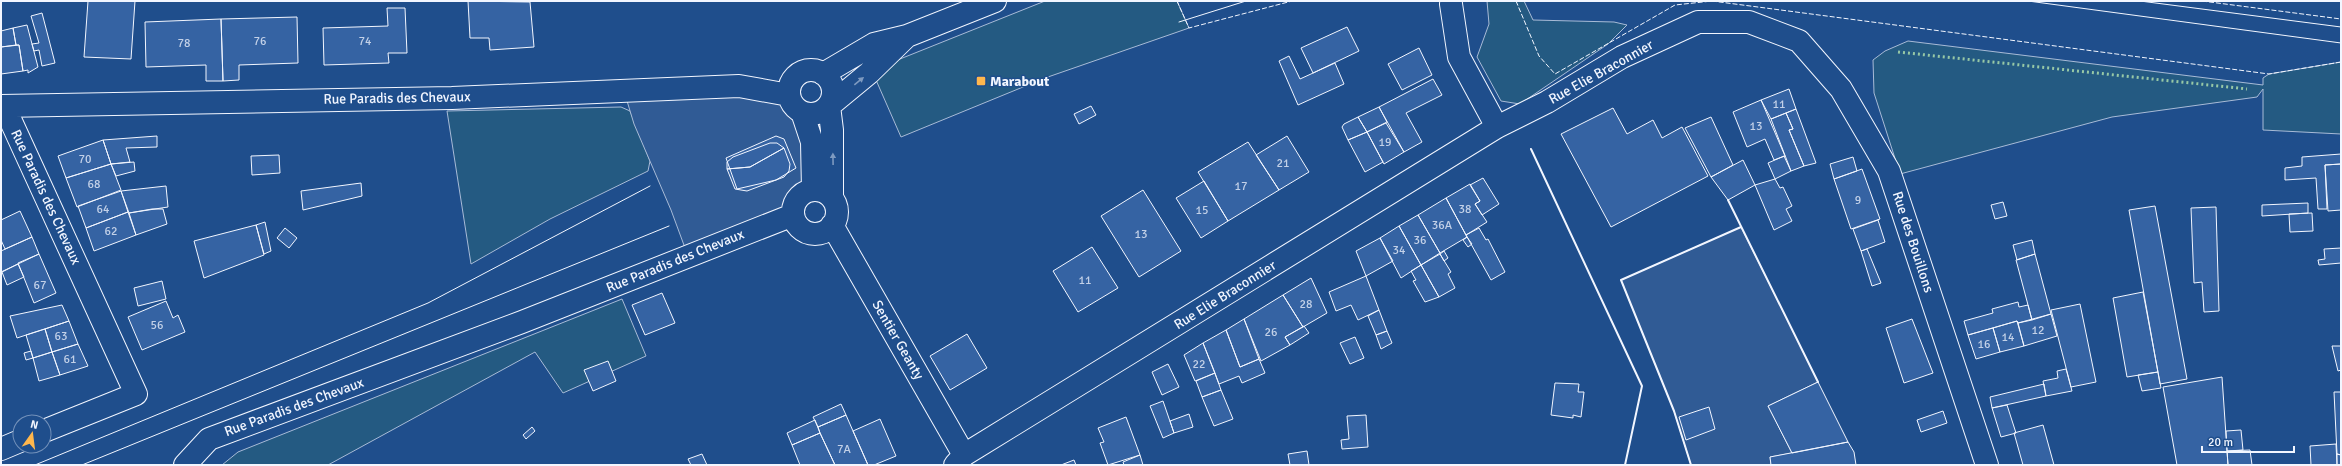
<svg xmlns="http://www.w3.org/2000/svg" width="2342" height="466" font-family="Signika,sans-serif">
	<rect width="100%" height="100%" fill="#1f4e8c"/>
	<path fill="#245a82" stroke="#a8bbd7" d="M1045 1H1177L1189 28 1045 78 901 137 876 80 885 65Z
		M1487 1H1524L1533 20 1614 22 1627 25 1608 44 1520 104 1501 101 1477 57 1489 24Z
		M1908 41 2263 85V78L2269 74 2341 62V134L2263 130V89L2257 97 2112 117 1900 174 1874 93 1873 60 1885 51Z
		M621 107 630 111 650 161 648 171 550 219 471 264 447 111Z
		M622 299 646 356 563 393 535 352 328 465H222L238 452Z"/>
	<path fill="#305b95" stroke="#a8bbd7" d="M739 86 791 102 796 108 813 190 795 199 793 208 688 256 671 210 634 124 624 91Z
		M1741 227 1818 382 1768 406 1792 453 1770 457 1771 465H1691L1674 411 1621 280Z"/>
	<path fill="#3563a3" stroke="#f2f6ff" d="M88 1H135L131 59 84 57Z
		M468 1 530 2 534 47 490 50 489 38H470Z
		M387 8H405L407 53H388L389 63 324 65 323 28 388 26Z
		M42 13 55 63 42 66 39 50 34 51 32 44 39 43 31 16Z
		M297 17 298 63 239 65V80L223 81 221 19Z
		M221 19 223 81H206V65L146 67 145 22Z
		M27 25 38 67 28 73V70L23 71 19 45H16L13 28Z
		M1347 27 1359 51 1313 73 1301 48Z
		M13 28 16 45 1 47V31Z
		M19 45 23 71 1 74V47Z
		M1419 48 1432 75 1402 90 1388 64Z
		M1289 56 1300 79 1335 63 1344 84 1298 105 1279 61Z
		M1433 79 1442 95 1406 113 1422 142 1404 152 1379 107Z
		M1789 89 1796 109 1771 119 1761 100Z
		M1761 100 1785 156 1774 160 1765 139 1747 147 1733 112Z
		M1091 106 1096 115 1079 124 1074 114Z
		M1379 107 1387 122 1367 132 1358 117Z
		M1613 108 1627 134 1653 120 1662 138 1682 127 1708 176 1611 227 1561 134Z
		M1796 109 1816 163 1804 166 1789 130 1793 129 1786 113Z
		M1786 113 1793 129 1789 130 1804 166 1791 171 1771 119Z
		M1358 117 1367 132 1348 140 1342 127 1344 124Z
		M1711 117 1733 165 1711 177 1685 128Z
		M1386 123 1404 152 1384 164 1367 132Z
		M1367 132 1383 162 1365 172 1348 140Z
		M157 136V147L126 148 130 162 111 164 103 140Z
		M776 136 784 139 796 168 776 180 737 189 726 158Z
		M1287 136 1309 172 1279 190 1256 155Z
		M103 140 111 164 66 178 58 156Z
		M1248 142 1279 190 1228 221 1198 172Z
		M770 143H777L784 148 750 167 727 169V162L733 157Z
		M784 148 790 164 789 171 784 177 747 191 735 189 727 169 750 167Z
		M2341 154V164L2325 165 2327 209H2318L2316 178 2285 180V168L2302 166V157Z
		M279 155 280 173 252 175 251 156Z
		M1784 156 1791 171 1775 179 1768 163Z
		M1853 157 1857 171 1834 179 1830 164Z
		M1743 160 1755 185 1728 200 1711 177Z
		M134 162 135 171 116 176 111 164Z
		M111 164 121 190 77 207 66 178Z
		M2341 164V210L2328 211 2325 165Z
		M1862 169 1880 219 1851 229 1834 179Z
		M1483 178 1499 204 1482 215 1475 204 1480 201 1470 185Z
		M1775 179 1780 188 1783 187 1792 206 1786 209 1792 221 1774 230 1755 185Z
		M1204 181 1228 221 1201 238 1176 198Z
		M361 183 362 196 303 210 301 191Z
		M1470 184 1480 201 1475 204 1487 222 1466 235 1446 198Z
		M166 186 168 207 129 213 121 191Z
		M1143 190 1181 251 1139 277 1101 216Z
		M121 191 128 212 86 228 78 206Z
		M1446 198 1467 237 1440 253 1418 215Z
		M2003 202 2007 216 1995 219 1991 205Z
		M2308 203V213L2262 216V205Z
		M2155 206 2187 379 2160 384 2129 210Z
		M2216 207 2219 311 2204 312 2202 282 2194 283 2191 208Z
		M152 209H163L167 224 136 235 129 213Z
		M20 211 32 237 5 249 1 240V220Z
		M128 212 136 235 94 251 86 228Z
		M2312 213 2313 231 2290 232 2289 214Z
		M1418 215 1440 253 1421 265 1399 226Z
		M1878 220 1885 242 1861 251 1853 229Z
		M265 222 271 251 264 254 256 225Z
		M256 225 264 255 204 278 194 241Z
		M1399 226 1421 265 1401 278 1380 238Z
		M285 228 297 238 289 248 277 238Z
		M1479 228 1486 240 1488 239 1505 272 1491 280 1466 235Z
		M32 237 39 254 1 272V251Z
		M1467 237 1472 244 1468 247 1463 240Z
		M1380 238 1393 261 1366 276 1356 251Z
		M2032 240 2035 254 2017 260 2013 245Z
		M1092 247 1118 288 1078 312 1053 271Z
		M2341 248V263L2319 265 2318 260 2325 259 2324 249Z
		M1867 249 1881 283 1872 286 1861 251Z
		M1444 251 1448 258 1444 261 1440 254Z
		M39 254 56 293 34 303 18 263Z
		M1440 254 1451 272 1448 274 1455 288 1439 297 1421 265Z
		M2035 254 2051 314 2032 320 2016 260Z
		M18 264 24 277 7 285 2 272Z
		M1421 265 1439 297 1425 302 1413 281 1416 280 1411 271Z
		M1366 276 1379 310 1358 320 1351 305 1336 311 1329 292Z
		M1311 278 1327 313 1303 327 1283 295Z
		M162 281 166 299 138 306 134 288Z
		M2143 292 2158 372 2127 377 2113 298Z
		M662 293 675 323 645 335 632 305Z
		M1283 295 1303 327 1285 337 1290 345 1261 361 1244 319Z
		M166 301 173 318 178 315 185 332 142 350 128 317Z
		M2018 302 2019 307 2028 305 2032 320 2018 323 2017 321 1968 335 1964 321 1993 313 1992 309Z
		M2080 304 2096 382 2071 387 2051 310Z
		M62 305 69 321 17 338 10 316Z
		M1379 310 1387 331 1376 335 1368 316Z
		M2051 314 2057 336 2024 346 2018 323Z
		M1244 319 1259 359 1240 367 1226 330Z
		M1912 319 1933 373 1904 383 1886 328Z
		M69 321 78 344 52 352 45 329Z
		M2017 321 2024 346 2000 352 1993 328Z
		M1304 326 1309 333 1290 345 1285 337Z
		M1993 328 2000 352 1976 359 1968 335Z
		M45 329 52 352 33 358 26 335Z
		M1226 330 1240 367 1259 359 1265 373 1242 383 1239 376 1219 384 1203 343Z
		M1387 331 1392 343 1381 349 1376 335Z
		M967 334 987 368 950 390 930 356Z
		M1355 337 1364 358 1350 364 1340 343Z
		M1203 343 1215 373 1195 381 1184 355Z
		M78 344 88 366 60 375 52 352Z
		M2332 346H2341V370L2338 371Z
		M31 351 33 358 26 360 24 353Z
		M52 352 60 375 39 381 33 358Z
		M608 361 616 381 593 391 584 370Z
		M1168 364 1179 387 1162 395 1152 372Z
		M2066 369 2072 391 2046 396 2043 381 2058 378 2057 371Z
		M2158 372 2161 388 2142 391 2138 375Z
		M1215 373 1221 390 1202 397 1196 381Z
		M2222 377 2228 465H2177L2163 387Z
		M1818 382 1848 442 1792 453 1768 406Z
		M1555 383 1579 384 1578 392H1584L1581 417 1573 415V418L1551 415Z
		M2044 384 2046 396 1992 408 1990 397Z
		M1221 390 1233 419 1214 426 1202 397Z
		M2334 392H2341V455L2337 454Z
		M1163 401 1174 433 1163 438 1150 406Z
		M841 404 846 415 818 427 813 417Z
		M2007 405 2016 433 2001 437 1992 408Z
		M1709 407 1715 429 1686 440 1679 417Z
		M1943 411 1947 423 1921 432 1917 420Z
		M1189 414 1193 427 1174 433 1170 421Z
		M846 415 853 431 868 465H835L820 433 818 427Z
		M1366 415 1368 447 1342 449 1341 440 1349 439 1347 416Z
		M1126 417 1140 455 1108 465 1100 443 1104 442 1098 428Z
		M880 419 896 456 874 465H868L853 431Z
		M815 420 820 433 792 445 787 433Z
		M2043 425 2054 465H2023L2014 433Z
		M532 427 535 431 526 439 523 435Z
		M2241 430 2243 450 2227 451 2226 431Z
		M820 433 835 465H800L792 445Z
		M1848 442 1854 452 1856 465H1771L1770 457Z
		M2336 444 2337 465H2311L2310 446Z
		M2250 450 2252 465H2228L2227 451Z
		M1307 451 1309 465H1290L1288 454Z
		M702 454 707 465H691L688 459Z
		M2337 454 2341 455V465H2337Z
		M1140 455 1143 465H1124L1123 462Z
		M1074 460 1076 465H1061Z"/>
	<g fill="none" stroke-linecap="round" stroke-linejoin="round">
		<defs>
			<path id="street" d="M1451 4 1459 57 1497 127
				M907 36 995 1
				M789 92a22 22 0 1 1 44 0a22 22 0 1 1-44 0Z
				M823 74 874 44 907 36 869 73 829 106 832 130V198
				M1 106 452 98 739 86 789 95
				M4 106 136 394 44 431
				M802 112 812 142 813 190
				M793 212a22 22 0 1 1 44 0a22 22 0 1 1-44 0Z
				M832 225 964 455
				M1 449 20 441
				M185 465 209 439 522 322 793 215
				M955 465 964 455 1497 127 1547 102 1622 57 1698 22H1749L1799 41 1841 89 1889 171 1987 465"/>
		</defs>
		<use href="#street" stroke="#f2f6ff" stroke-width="24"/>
		<use href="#street" stroke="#1f4e8c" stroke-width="22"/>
		<path stroke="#f2f6ff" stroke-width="1" d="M2028 1 2341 43
			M2140 1 2341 27
			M1179 22 1246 1
			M35 465 428 303 650 186
			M82 465 669 226"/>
		<path stroke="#97c8a6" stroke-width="3" stroke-dasharray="2 3" stroke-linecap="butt" d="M1898 52 2247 89"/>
		<path stroke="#f2f6ff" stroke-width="1" stroke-dasharray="5 2" stroke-linecap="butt" d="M1177 1 1189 28 1292 1
			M1516 1 1539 56 1555 74 1675 5 1712 1 2269 74 2341 62
			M2202 1 2341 19"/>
		<path stroke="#f2f6ff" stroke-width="2" d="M1531 149 1642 386 1625 465
			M1728 200 1818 382
			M1691 465 1674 411 1621 280 1741 227"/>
	</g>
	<defs><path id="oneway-solid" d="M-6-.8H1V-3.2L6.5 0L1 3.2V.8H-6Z"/></defs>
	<g fill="#7e9ac0">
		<use href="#oneway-solid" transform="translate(859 81) rotate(-39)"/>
		<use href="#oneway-solid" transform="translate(833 159) rotate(-91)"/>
	</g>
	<rect fill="#ffb74d" stroke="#1f4e8c" stroke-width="1.5" x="976" y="76" width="10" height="10" rx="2"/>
	<g text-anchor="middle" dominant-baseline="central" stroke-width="3" stroke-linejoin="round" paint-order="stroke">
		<g font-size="12" fill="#c3d1e8">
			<text x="260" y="41">76</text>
			<text x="365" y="41">74</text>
			<text x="184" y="43">78</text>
			<text x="1779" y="104">11</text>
			<text x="1756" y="126">13</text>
			<text x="1385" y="142">19</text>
			<text x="85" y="159">70</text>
			<text x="1283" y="163">21</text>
			<text x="94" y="184">68</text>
			<text x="1241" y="186">17</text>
			<text x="1858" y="200">9</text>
			<text x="103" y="209">64</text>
			<text x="1465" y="209">38</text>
			<text x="1202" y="210">15</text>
			<text x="1442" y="225">36A</text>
			<text x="111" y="231">62</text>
			<text x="1141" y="234">13</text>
			<text x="1420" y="240">36</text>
			<text x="1399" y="250">34</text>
			<text x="1085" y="280">11</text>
			<text x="40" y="285">67</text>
			<text x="1306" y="304">28</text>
			<text x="157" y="325">56</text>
			<text x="2038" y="330">12</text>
			<text x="1271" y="332">26</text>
			<text x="61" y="336">63</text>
			<text x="2008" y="337">14</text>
			<text x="1984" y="344">16</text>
			<text x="70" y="359">61</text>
			<text x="1199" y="364">22</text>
			<text x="844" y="449">7A</text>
		</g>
		<g font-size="14" fill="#f2f6ff" stroke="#1f4e8c">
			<text transform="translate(1601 72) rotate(-29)">Rue Elie Braconnier</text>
			<text transform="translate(397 98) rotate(-1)">Rue Paradis des Chevaux</text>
			<text transform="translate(46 197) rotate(65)">Rue Paradis des Chevaux</text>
			<text transform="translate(1913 242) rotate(72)">Rue des Bouillons</text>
			<text transform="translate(675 261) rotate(-22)">Rue Paradis des Chevaux</text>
			<text transform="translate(1225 295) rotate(-32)">Rue Elie Braconnier</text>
			<text transform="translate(898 340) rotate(60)">Sentier Geanty</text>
			<text transform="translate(294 407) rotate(-20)">Rue Paradis des Chevaux</text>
		</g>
		<g font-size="14" font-weight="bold" fill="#f2f6ff" stroke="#1f4e8c" text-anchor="start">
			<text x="990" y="81">Marabout</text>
		</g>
	</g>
	<rect width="2342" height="466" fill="none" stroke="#f2f6ff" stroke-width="4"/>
	<g transform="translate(32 434) rotate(14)"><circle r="19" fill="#1f4e8c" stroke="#7391ba"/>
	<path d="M0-3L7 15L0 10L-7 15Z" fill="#ffb74d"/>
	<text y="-6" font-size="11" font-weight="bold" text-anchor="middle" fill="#f2f6ff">N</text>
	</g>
	<path d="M2202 446v6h92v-6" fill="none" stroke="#f2f6ff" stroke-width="2"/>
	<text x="2208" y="446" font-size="12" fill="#f2f6ff" stroke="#1f4e8c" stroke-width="3" paint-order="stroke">20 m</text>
</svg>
